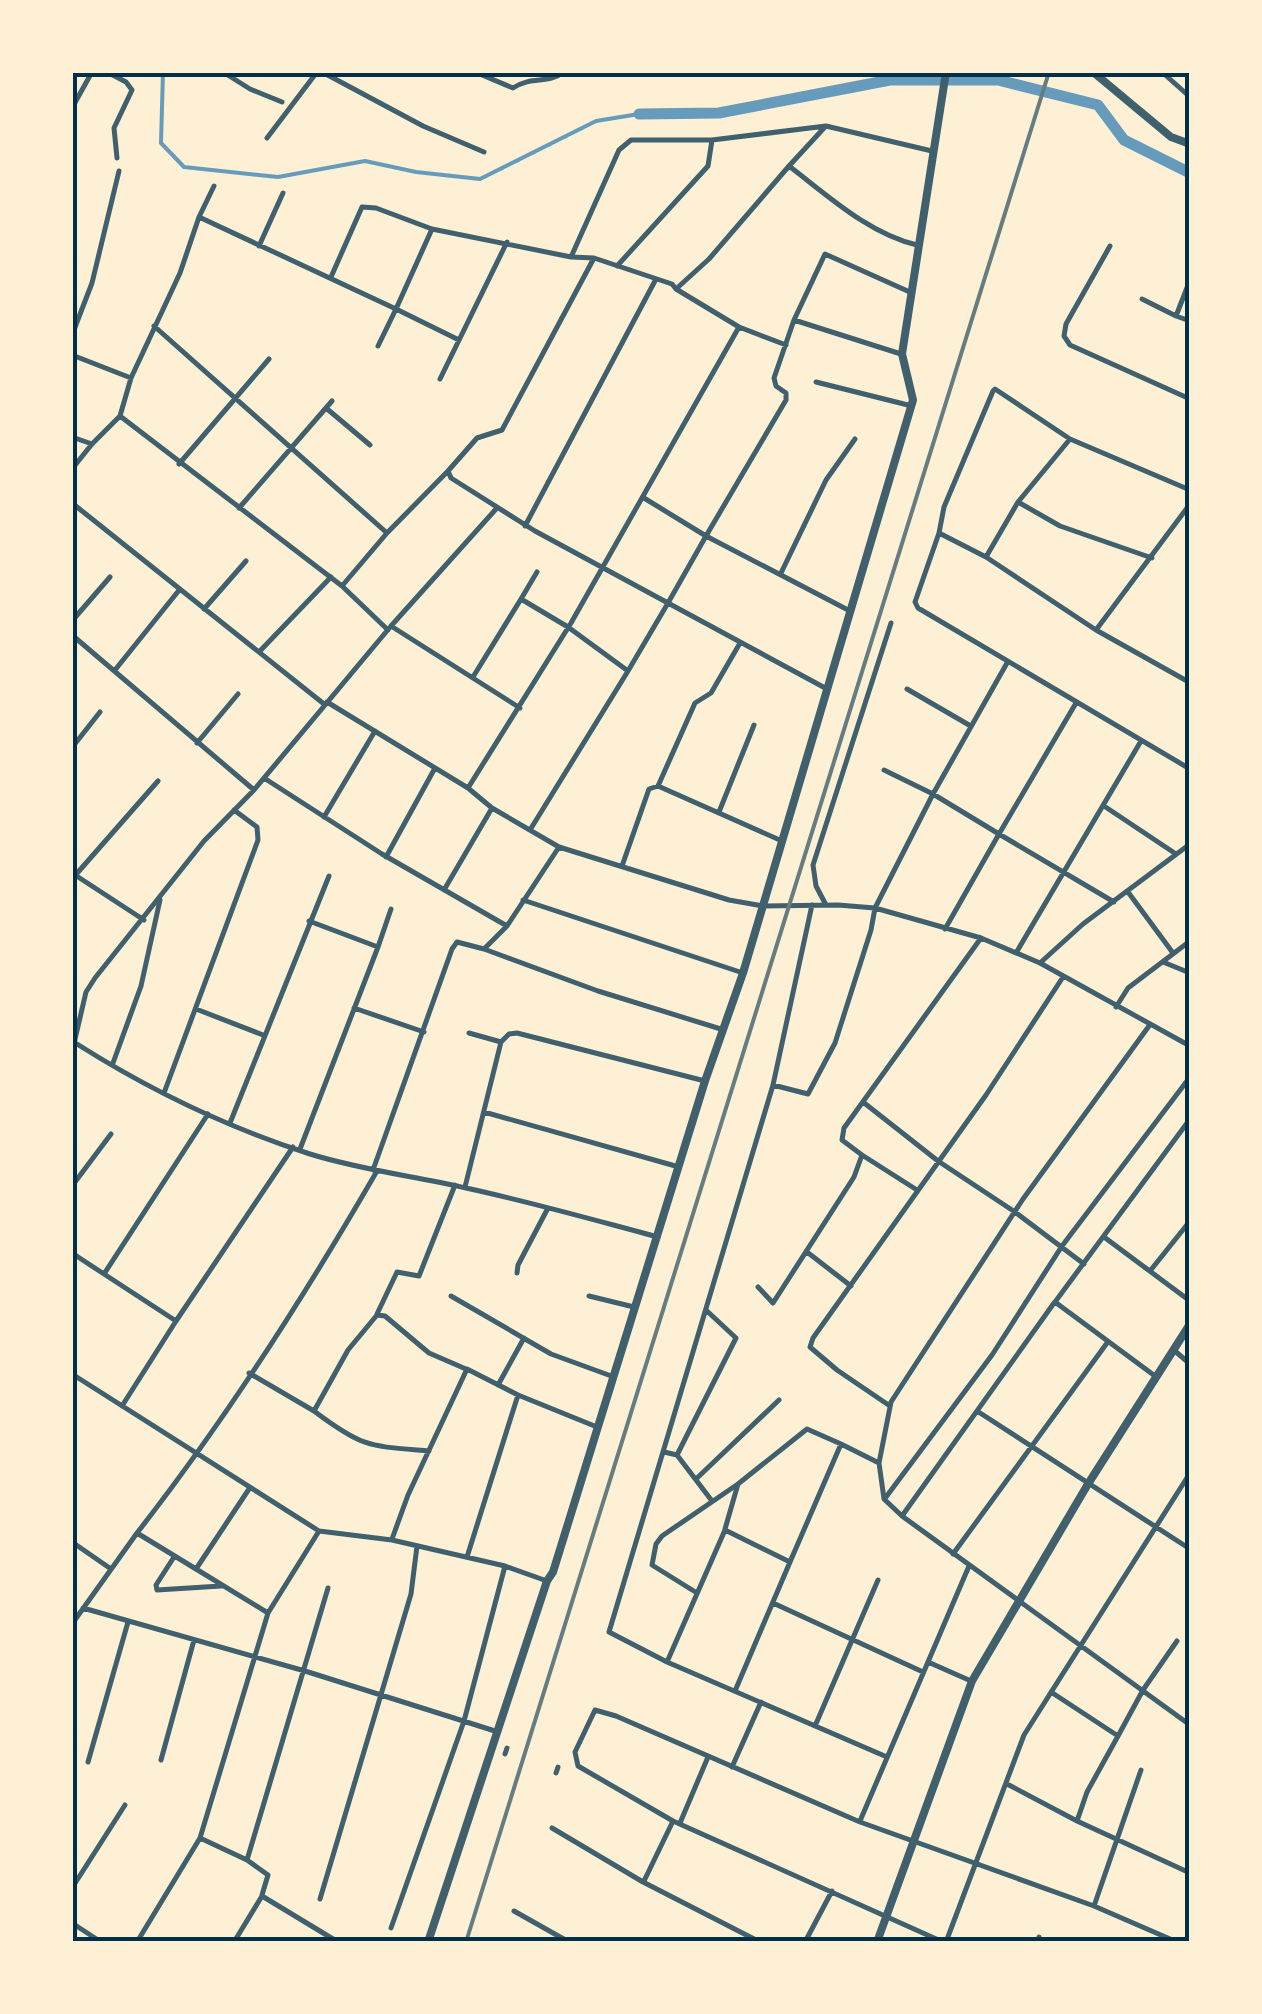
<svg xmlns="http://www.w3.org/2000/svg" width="1262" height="2014" font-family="'Archivo Narrow',sans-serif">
	<rect width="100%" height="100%" fill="#fdf0d5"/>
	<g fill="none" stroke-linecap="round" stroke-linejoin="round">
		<path stroke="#669bbc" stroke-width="4" d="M163 72 161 143 184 167 278 177 365 161 416 172 480 179 596 121 639 114"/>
		<path stroke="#669bbc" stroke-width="11" d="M639 114 719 113 890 80H998L1098 105 1124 140 1190 173"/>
		<path stroke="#3f606c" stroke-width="5" d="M107 72 126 82 132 90 114 128 117 158
			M223 72 250 89 282 102
			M322 72 423 126 484 152
			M475 72 513 88C533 75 548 85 563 72
			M1162 72 1190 97
			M72 108 92 72
			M267 138 317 72
			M789 166 824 128
			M199 217 214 186
			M259 246 283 193
			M1110 246 1066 324 1064 336 1070 345 1190 399
			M571 257 619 150 631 140H712L826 126 932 151
			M594 258 502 430 477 438 448 471 451 478 535 531 668 603 706 536 850 611
			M617 266 708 166 712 140
			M331 277 362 207 376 208 432 229
			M1190 280 1176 316 1190 321
			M1142 299 1176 316
			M794 320 901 354
			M154 326 387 533 342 586 388 630
			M739 327 571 623 468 788 492 808 559 847 729 900 763 906 838 905 875 908 981 938 1040 963 1190 1046
			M72 335 92 283 119 171
			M786 345 739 327 676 289 709 259 789 166C827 195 869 234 917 245
			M378 346 396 309 459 340
			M72 355 131 378 180 273 199 217 396 309 432 229 571 257 594 258 672 284 676 289
			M131 378 120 416 342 586
			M440 379 507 242
			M816 382 912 406
			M326 408 370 445
			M72 437 92 444 120 416
			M1070 439 995 389 993 391 944 507 939 533 915 602 918 608 1190 769
			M179 464 269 359
			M72 469 92 444
			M644 498 706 536 786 400V393L776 386 774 378 794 320 825 254 912 293
			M1018 502 1060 526 1152 558
			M72 503 324 704
			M239 508 332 401
			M496 509 391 626 520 708
			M525 526 656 279
			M387 533 448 471
			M939 533 986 557 1018 502 1070 439 1190 490
			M986 557 1096 630 1190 504
			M781 573 826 480 855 439
			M521 599 537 572
			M204 609 246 561
			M72 621 110 577
			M1096 630 1187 681
			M72 635 254 790
			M259 652 331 577
			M115 670 180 589
			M473 677 521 599 568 627 628 671 668 603 827 689
			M907 689 969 725
			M327 702 468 788
			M197 743 238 694
			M74 745 100 712
			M884 770 933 794 1007 663
			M264 778 382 854 507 926
			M658 786 782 841
			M1104 806 1176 854
			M719 812 754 725
			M324 817 375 731
			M530 830 628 671
			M559 847 507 926 484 949 598 991 724 1030
			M386 857 435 768
			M622 866 649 789 658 786 695 703 711 693 740 643
			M72 873 144 920
			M72 879 158 781
			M444 890 492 808
			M1128 892 1173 953
			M523 900 743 973
			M826 905 816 886 813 865 891 623
			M309 921 378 947 391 909
			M945 929 999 834 1114 902
			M1016 953 1141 741
			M1163 962 1190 973
			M1040 963 1083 924 1190 844
			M1116 1007 1128 988 1190 941
			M354 1008 424 1032
			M196 1009 263 1035
			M1149 1026 1023 1199 891 1402 879 1463 884 1499 902 1516 1190 1725
			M469 1033 501 1042
			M77 1044C148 1089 229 1128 310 1154 361 1170 414 1176 466 1188 531 1202 594 1220 658 1237
			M72 1052 86 992 95 978 204 841 254 790 391 626
			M113 1063 141 986 160 900
			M773 1085 808 1094 835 1043 871 930 875 908 933 794 999 834 1076 703
			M164 1093 258 840 257 827 234 810
			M863 1102 938 1161 1015 1212 1084 1264
			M484 1112 679 1167
			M230 1123 329 876
			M300 1149 378 947
			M862 1155 842 1140 844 1128 981 938
			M373 1170 452 949 457 942 484 949
			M72 1186 111 1134
			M465 1187 501 1042 509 1034 517 1033 705 1081
			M1104 1237 1190 1301
			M807 1252 851 1286
			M72 1253 104 1274 208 1114
			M1150 1271 1190 1221
			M517 1273 518 1265 548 1208
			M104 1274 176 1321 122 1406
			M758 1287 773 1303 854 1177 862 1155 917 1190
			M451 1296 551 1354 614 1377
			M589 1296 634 1307
			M377 1314 397 1272 419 1276 455 1185
			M176 1321 293 1147
			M1175 1351 1190 1364
			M249 1373 314 1411 348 1350 377 1315 385 1316 429 1353 466 1369
			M72 1374 319 1531 392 1540 505 1566 547 1581
			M1155 1376 1055 1302 1190 1119
			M498 1385 524 1338
			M890 1406 837 1370 810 1347 813 1338 986 1095 1063 977
			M314 1411C363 1448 369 1446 429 1451
			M977 1411 1190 1549
			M664 1452 677 1455 712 1501
			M677 1455 736 1338 707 1311
			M696 1479 779 1400
			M249 1489 196 1569 137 1533C224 1422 307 1292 377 1171
			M886 1497 992 1355 1062 1246 1190 1077
			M902 1516 1054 1303
			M725 1529 738 1484 807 1429 841 1444
			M392 1539 408 1495 467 1369 518 1395 597 1427
			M72 1542 111 1569
			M953 1554 1107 1343
			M174 1557 156 1585 157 1590 221 1586
			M467 1557 518 1395
			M790 1562 841 1444 879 1463
			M196 1569 268 1613 319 1531
			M697 1593 652 1565 656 1544 662 1536 738 1484
			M773 1603 923 1672
			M83 1608 305 1671 495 1731
			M72 1624 137 1533
			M667 1662 609 1632 773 1085 812 905
			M928 1662 971 1681
			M735 1691 790 1562 725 1530 667 1662 887 1757
			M1051 1692 1118 1736 1143 1690 1177 1641
			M815 1726 878 1580
			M1118 1736 1087 1792 1077 1821 1190 1873
			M505 1754 507 1748
			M161 1760 194 1640
			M88 1762 128 1622
			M732 1767 761 1702
			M556 1773 558 1767
			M1009 1785 1077 1821
			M860 1821 969 1566
			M680 1823 708 1757
			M552 1828 643 1882 760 1942
			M200 1838 247 1860 328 1588
			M247 1860 268 1875 262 1895
			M644 1881 673 1821
			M72 1888 125 1805
			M320 1899 411 1594 417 1546
			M1094 1906 1141 1770
			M514 1911 569 1942
			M72 1923 101 1942
			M391 1928 464 1721 505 1566
			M137 1942 200 1838 268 1613
			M234 1942 262 1896 338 1942
			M805 1942 832 1891
			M943 1942 673 1821 578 1766 575 1752 595 1710 616 1716 860 1822 1094 1906 1177 1942
			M946 1942 1024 1735 1190 1473
			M1037 1942 1039 1937"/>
		<path stroke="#3f606c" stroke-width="8" d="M1093 72 1171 137 1190 144
			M428 1942 547 1581 553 1572 705 1081 743 973 913 400 902 354 946 72
			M877 1942 972 1681 1088 1484 1190 1324"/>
		<path stroke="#657d81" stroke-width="4" d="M466 1942 1049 72"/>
	</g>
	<rect width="1262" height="2014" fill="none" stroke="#fdf0d5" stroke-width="150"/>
	<rect x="75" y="75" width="1112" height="1864" fill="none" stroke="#003049" stroke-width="4"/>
</svg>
